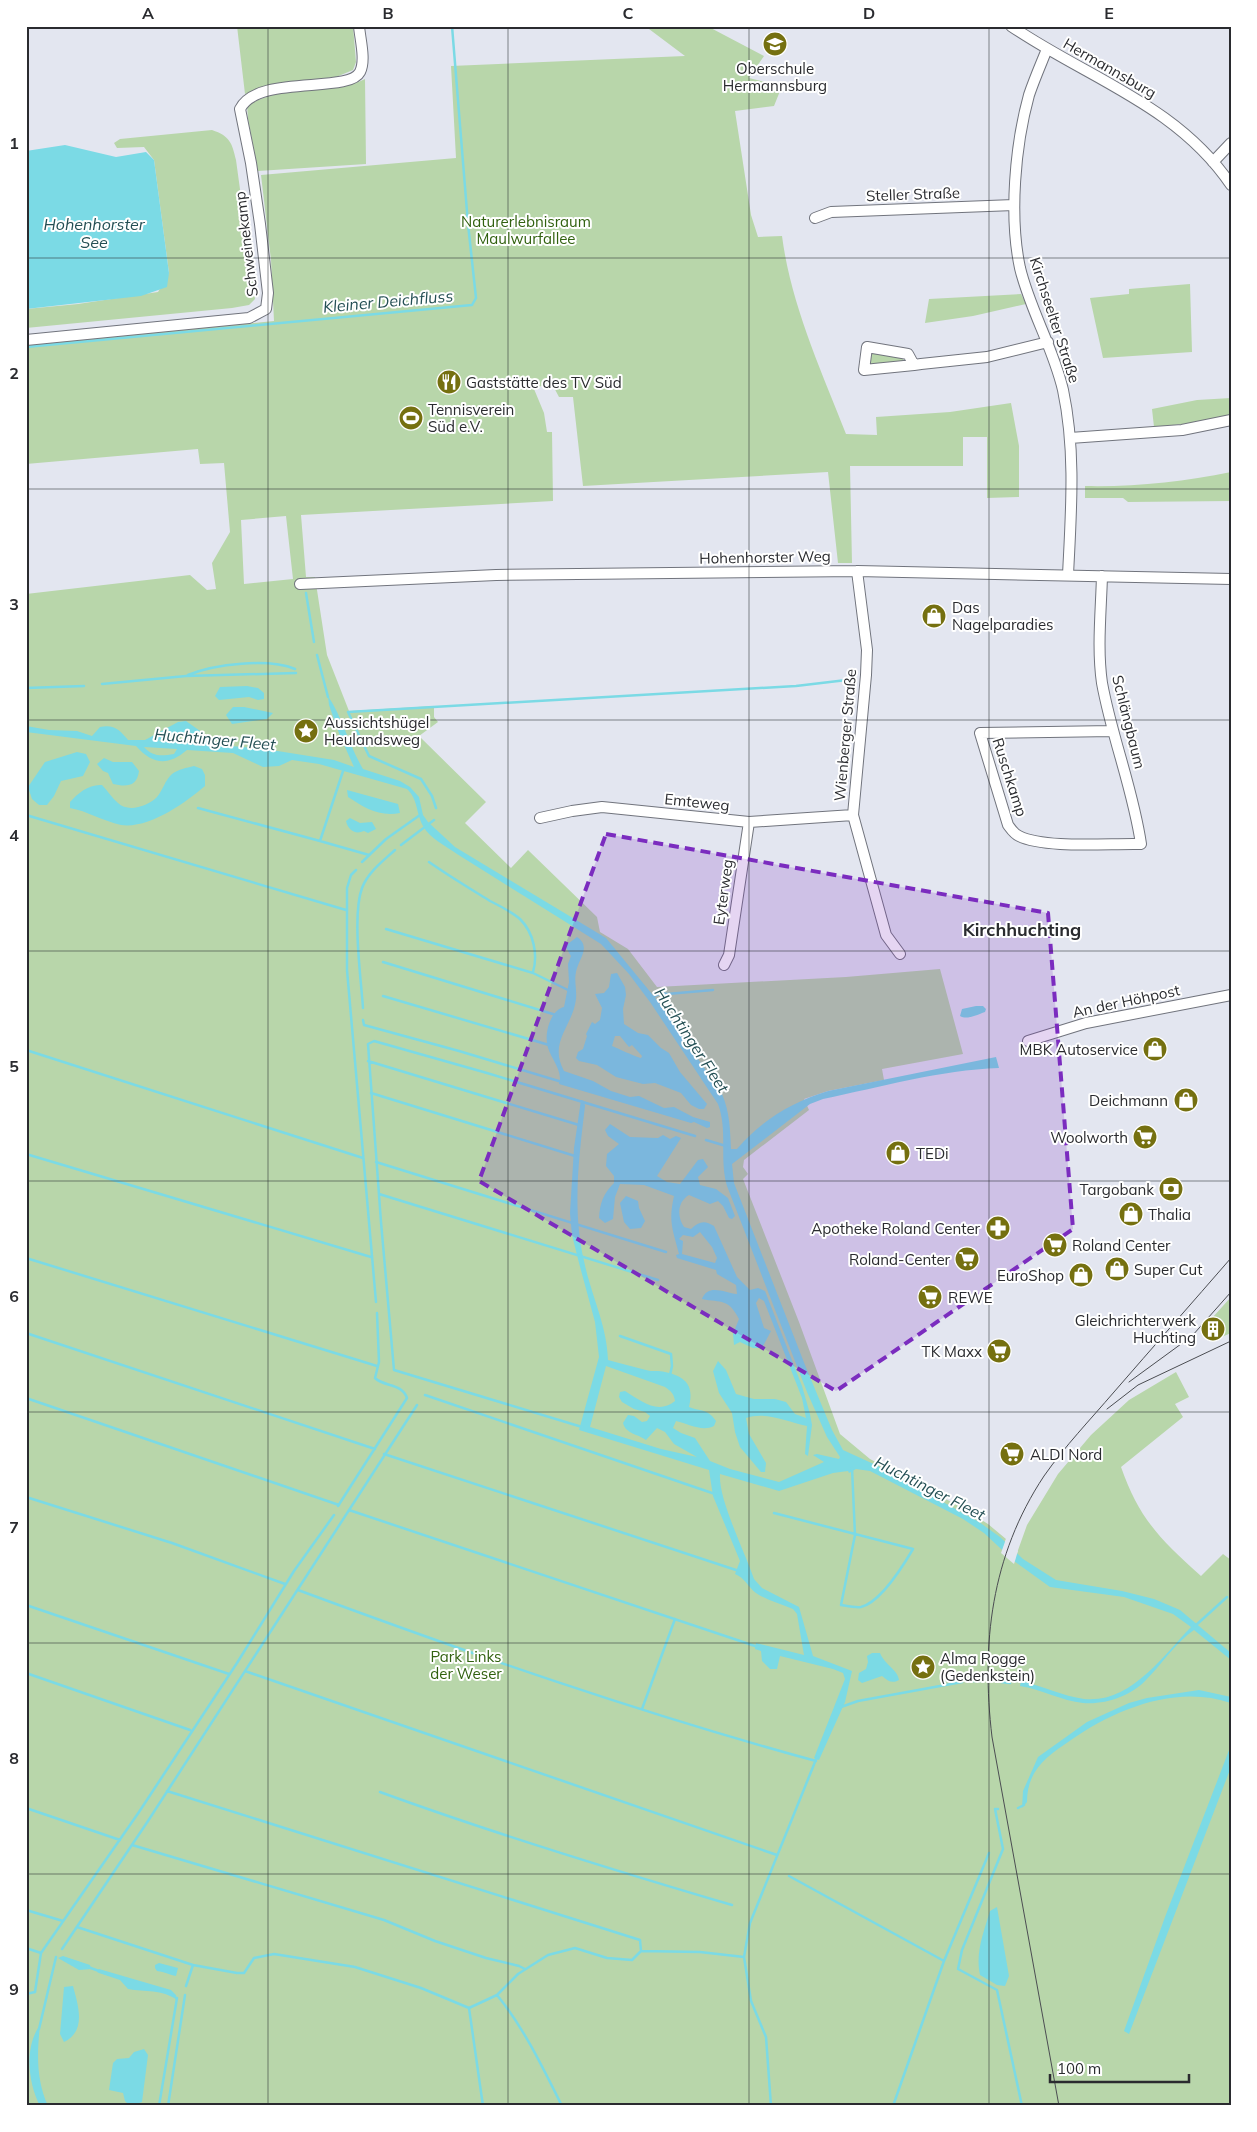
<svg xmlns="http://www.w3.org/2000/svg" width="1257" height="2132" font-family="Mulish,sans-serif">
	<rect width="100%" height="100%" fill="#e3e6f0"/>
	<path fill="#b8d6aa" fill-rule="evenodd" d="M237 26H353L356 62 353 70 336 77 274 84 245 94Z
		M645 26H707L764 56 749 78 782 86 774 106 735 111 751 215 758 237 782 236C791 305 821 370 846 434L877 435 876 417 950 412 1011 403 1019 446V497L987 498V437H963V466H850L852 563H838L828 472 583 486 573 397H559L551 382 534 389 544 413 547 432H552L553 501 301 515 306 577H315L327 655 349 711 434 706V717L438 722 419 736 486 802 465 823 511 868 528 850 597 917 600 932 628 949 657 987 846 977 940 969 963 1054 882 1069 884 1080 828 1091 804 1099 809 1110 744 1160 743 1167 748 1174 743 1179 799 1322 840 1434 870 1459 957 1505 988 1524 1006 1539 1005 1542 1017 1553 1027 1525 1058 1474 1091 1435 1129 1400 1176 1372 1189 1397 1175 1404 1183 1417 1121 1467C1139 1519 1161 1540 1201 1576L1223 1554 1231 1560V2106H26V594L190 575 207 590 216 589 212 563 230 532 224 463 200 464 198 449 26 464V345L274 321 271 260 261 175 456 158 451 66 685 56ZM286 516 293 579 244 584 241 520Z
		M365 79 366 164 258 171 248 119 247 105C271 93 296 89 323 86 339 85 350 87 365 79Z
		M212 130C230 136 232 143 236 160L255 299 249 305 232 308 26 328V309L78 304 158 292 169 273 154 160 144 147 117 148 114 143 120 139Z
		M1190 284 1192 352 1103 358 1090 298 1129 294V289Z
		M1021 294 1026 304 973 316 925 323 929 299Z
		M869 352 902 357 904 361 868 365Z
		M1231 398V415L1193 423 1154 427 1152 409 1197 400Z
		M1231 472V501L1128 502 1123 498H1085V486C1134 487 1183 482 1231 472Z
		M1231 1297V1333L1217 1339 1225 1327 1213 1317Z"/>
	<path fill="#7bdae5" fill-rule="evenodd" d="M65 145 116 157 146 152 154 160 169 273 167 287 141 296 26 309V151Z
		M247 686 258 688 264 693V699L258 700 249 697 219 700 215 696 220 687Z
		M328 696C343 718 349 746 363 769L400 781 410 787 419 797 423 815 428 822 455 847 606 938 661 1005 722 1094C730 1113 730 1129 731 1149H737C762 1120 792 1102 828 1091L996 1057 999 1068C940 1070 881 1087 823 1099L810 1104 732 1164 734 1183 805 1365 832 1430 843 1450 878 1466 979 1522 1000 1537 1023 1559 1056 1580 1122 1591 1154 1599 1173 1607 1180 1610 1231 1653V1660L1194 1630C1176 1642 1162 1664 1146 1680 1131 1696 1105 1705 1083 1703 1062 1701 1041 1689 1020 1686L1021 1681C1042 1686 1063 1696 1084 1699 1130 1704 1163 1656 1191 1627L1173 1614 1124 1597 1050 1587 1014 1561 984 1533 963 1519 870 1471 856 1469 849 1473 848 1471 833 1473 779 1491 720 1474C718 1499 745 1552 754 1579L762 1588 799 1607 813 1656 852 1671 845 1702 819 1760 814 1758 845 1679 843 1673 833 1669 780 1656 777 1669H770L762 1661 761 1651 755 1649 756 1643 804 1655 797 1614 793 1609C781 1604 766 1600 756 1593 748 1587 745 1578 735 1574L740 1561 713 1496 709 1470 579 1430 599 1357 595 1322 579 1263 572 1235 570 1213 574 1148 581 1100 584 1101 585 1106C579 1157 572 1209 584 1261 591 1295 607 1325 608 1360 620 1363 633 1367 646 1370 652 1372 659 1370 665 1372 687 1377 694 1386 689 1407 701 1412 707 1408 716 1421L714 1426C702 1432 689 1424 676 1421L673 1428 681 1433 695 1438 710 1461 730 1469 779 1482 824 1462 813 1455 817 1454 839 1459 840 1457 827 1437 807 1392 727 1186C719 1158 728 1131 718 1104L650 1002 629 974 601 944 457 854C446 846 429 838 423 826 416 813 418 799 407 789L319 764 292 760 279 766 263 767 233 753 187 750C168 766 153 765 136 746L26 732V726L49 730 77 731 92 736 100 727C114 724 120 730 128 740H145L178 722 186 721 220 745 265 749 334 760 354 767 340 736 329 705ZM177 735 192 736 204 744 158 741ZM144 747 177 749 174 754C161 756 153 757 144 747ZM606 1366 665 1387C671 1391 674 1394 675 1401 658 1415 641 1401 625 1391L620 1392 619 1397 622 1402 634 1409 645 1412 650 1416 647 1421 642 1422 634 1416 628 1415 623 1423C626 1434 638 1434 646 1440L657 1428 665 1432 674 1444 697 1457 661 1449 590 1427Z
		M233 707H244L273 713 267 719 232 724 226 715Z
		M77 752 86 754 90 762 83 776 61 781 54 796 47 805H39L32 799 28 787 45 762Z
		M104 758 113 762H132L139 771C137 787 126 787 113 784L108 773 103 771 97 764Z
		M194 766 202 769 205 775V786C185 803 149 829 121 825 103 821 87 811 70 808V802C78 793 89 784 102 785 108 791 112 798 118 803 128 813 148 806 157 797 163 790 165 780 172 774 179 769 186 768 194 766Z
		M347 790 398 804 400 813C379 817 365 808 348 797Z
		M350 818 360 823 372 822 376 829 368 833 364 831C355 835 348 830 346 821Z
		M577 937C592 947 578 960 576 972 574 981 577 990 576 999 573 1026 548 1042 564 1071L593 1081 611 1091 630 1097 639 1096 664 1108 674 1107 693 1117 710 1122V1127L707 1128 694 1122 691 1123 559 1084C564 1070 548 1056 547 1043 545 1031 551 1010 564 1007L569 982 568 964 571 956 565 946Z
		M617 973 625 987 626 995 623 1009 624 1024 638 1033 648 1035 661 1048 669 1053 680 1072 707 1104 704 1109H699L691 1105 681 1093 655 1083 643 1084 616 1077 597 1065 579 1061 576 1058 578 1052 583 1049 587 1036 586 1034 592 1022 595 1024 600 1020 602 1008 595 994 604 993 609 987 611 974ZM615 1036H620L629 1047 632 1045 642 1056 641 1058C636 1057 617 1048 612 1046Z
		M976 1006H983L986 1009 985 1012C977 1015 967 1020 960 1016L962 1009Z
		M610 1124 630 1137 658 1138 663 1135 670 1139 676 1136 681 1138 657 1176 667 1182 680 1184 698 1160 703 1159 708 1167 698 1177 700 1185 716 1189 728 1198 735 1216 732 1219 729 1218 723 1206 718 1201 710 1204 689 1195C677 1202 677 1217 684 1227L691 1229C699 1221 705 1220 714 1226L737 1277 750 1290 758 1288 765 1291 802 1386 810 1414 812 1425 808 1456 805 1454 807 1426C787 1422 766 1411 746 1418L749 1434 766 1463 765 1472H761L740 1447 735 1432 732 1413 719 1393 713 1371 718 1361 726 1370 736 1394 754 1399H775L786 1402 795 1414 806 1418 802 1398 764 1301 759 1298 756 1303 764 1328 771 1331 762 1348H753L740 1342 734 1345 733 1334 739 1319C728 1298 722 1303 702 1299 708 1283 725 1293 737 1294L736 1285 717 1274 716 1270 677 1258 676 1255 679 1254C673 1230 668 1222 674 1196L644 1185 620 1184 615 1197 613 1219 605 1223 599 1218C600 1203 603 1194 614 1183V1176L606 1166 607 1154 619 1144 608 1136 605 1130ZM700 1232 712 1247 717 1258 715 1263 682 1254 683 1241 679 1239 683 1235 693 1237Z
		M626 1196 638 1201 639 1208 645 1221 641 1228 630 1229 624 1222 620 1203Z
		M872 1653H880C885 1665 898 1670 899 1680 892 1684 888 1681 882 1676L862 1683 858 1680 859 1673 866 1669 868 1662 867 1656Z
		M1199 1690 1231 1697V1703C1177 1684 1115 1709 1071 1740 1047 1756 1027 1770 1027 1802L1022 1808 1023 1791 1038 1757 1087 1722 1129 1703 1147 1698Z
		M1231 1745V1767L1129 2034 1124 2031 1165 1917Z
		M997 1907 1009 1976 1005 1986 997 1985 980 1975C975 1953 984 1931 990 1911Z
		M63 1956 90 1965 91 1969 79 1970 58 1958Z
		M159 1963 178 1968 176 1976C170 1975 165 1972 157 1971L155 1968V1965Z
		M99 1969 171 1990 176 1995 177 2000C162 1989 145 1992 128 1989L120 1980 99 1973 97 1972Z
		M73 1986C78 2005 87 2031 64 2042L60 2034 64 1987Z
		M40 2025C37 2054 36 2079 48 2106H40C28 2083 24 2047 40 2025Z
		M144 2049 148 2055 142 2102 130 2106 125 2101 123 2093 109 2090 113 2063 117 2059 129 2058 134 2052Z"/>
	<path fill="#e3e6f0" d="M1006 1539 1018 1551 1014 1564 1001 1553Z"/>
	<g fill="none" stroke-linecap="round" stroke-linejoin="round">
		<path stroke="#7bdae5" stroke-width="2.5" d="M26 347 472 305 476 298 468 224 452 26
			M306 593 314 642
			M317 655 328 697
			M188 675C215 664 268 658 295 669
			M102 684 186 676 296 673
			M26 688 84 686
			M198 808 320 841 344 768
			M436 808 432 796 421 779 369 756 348 712 796 686 855 679
			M26 815 346 910
			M320 841 369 855
			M401 845 434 820
			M362 862 386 839 420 815
			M429 862C449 876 469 888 490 901 500 906 512 912 520 919 534 933 538 955 533 972
			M356 870 351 875 347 888V970L376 1302
			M386 929 533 973 570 991
			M383 962 556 1015
			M383 996 549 1045
			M653 997 661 993 667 994 713 990
			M363 1008C361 978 352 915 362 888 368 872 383 861 395 850
			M363 1020 364 1025 459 1051 562 1082
			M26 1050 363 1158
			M368 1061 579 1125
			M371 1093 575 1156
			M706 1140 726 1146
			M26 1154 371 1257
			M376 1162 666 1252
			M379 1194 658 1280
			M26 1258 377 1366
			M26 1333 375 1449
			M620 1336 671 1354 672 1366 670 1375
			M425 1395 715 1494
			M26 1398 339 1505
			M582 1427 394 1370 381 1222 368 1044 374 1041 487 1073 695 1136
			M384 1454 739 1571
			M26 1497 172 1543 285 1584
			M338 1506 407 1398C402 1383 384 1387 375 1378L379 1362 377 1313
			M349 1510 758 1647
			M774 1513 913 1549C903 1566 881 1602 861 1607 856 1608 847 1606 841 1605L855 1535 852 1468
			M298 1590C468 1653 640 1713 816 1761
			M26 1605 229 1674
			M1195 1626 1227 1597
			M245 1671 777 1855
			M26 1673 190 1730
			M970 1681H980
			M1001 1682 1010 1683
			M841 1707 858 1701 962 1682
			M642 1709 675 1619
			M167 1791 640 1940 641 1951
			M380 1792C495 1834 613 1870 732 1905
			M26 1808 120 1840
			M1018 1808 1024 1805
			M998 1809H995L1003 1849 962 1950 958 1969 997 1990 1022 2106
			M132 1845 384 1920 435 1941 486 1958 519 1966 525 1969
			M789 1876 944 1961 893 2106
			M26 1910 63 1921
			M77 1927 193 1965 237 1973H244L254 1958 274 1954 355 1967 421 1988 469 2008 497 1995 518 1974 548 1955 575 1948 607 1958 632 1960 641 1951 700 1952 744 1957
			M26 1948 41 1953
			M62 1949 148 1821 417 1405
			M944 1961 989 1853
			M88 1967 99 1971
			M186 1986 193 1965
			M26 1994 35 1992 41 1953 139 1812 237 1663 294 1571 334 1515
			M497 1995C524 2028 543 2068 562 2106
			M469 2008 483 2106
			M39 2029 56 1957
			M159 2106 177 1998
			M168 2106 185 1995
			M771 2106 766 2037 751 2001 744 1957 750 1923 817 1757"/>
		<defs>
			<path id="minor" d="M1011 26C1087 78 1177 105 1231 185
				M1047 49C1041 64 1034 80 1029 95 1015 146 1009 216 1020 268 1030 310 1053 347 1063 390 1076 451 1071 513 1068 575
				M1213 162 1231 143
				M815 218 831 212 1014 205
				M26 340 249 318 266 309 268 293 260 224 251 163 240 109C257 74 349 94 360 72 366 60 360 39 359 26
				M914 365 908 354 867 347 864 370 914 365 921 364 987 357 1048 342
				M1070 438 1182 430 1231 420
				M857 571 867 650 866 675 853 815 886 935 900 954
				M1102 576C1101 611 1097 649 1102 683 1112 738 1133 789 1141 844 1110 843 1045 849 1019 836 1014 834 1011 829 1008 825L980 733 1113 731
				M300 584 496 575 857 571 1231 579
				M540 818 572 811 602 807 749 822 853 815
				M724 965 729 955 749 822
				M1028 1041 1086 1023 1231 995"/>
		</defs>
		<use href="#minor" stroke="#71747d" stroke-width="12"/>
		<use href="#minor" stroke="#fff" stroke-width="10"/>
		<path stroke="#4b4d52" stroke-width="1" d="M1129 1382 1192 1336 1231 1292
			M1107 1409 1138 1385 1231 1341
			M1059 2106 992 1737C981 1644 991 1556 1044 1476 1065 1446 1090 1420 1114 1392 1153 1347 1192 1303 1231 1258"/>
	</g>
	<path fill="#7b2cbf" fill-opacity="0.2" stroke="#7b2cbf" stroke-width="4" stroke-dasharray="10 6" stroke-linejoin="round" d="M606 834 1048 913 1073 1229 836 1391 479 1181Z"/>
	<path fill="none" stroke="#2a2b2f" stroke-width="1" stroke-opacity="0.55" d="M268 26V2106M508 26V2106M749 26V2106M989 26V2106M26 258H1231M26 489H1231M26 720H1231M26 951H1231M26 1181H1231M26 1412H1231M26 1643H1231M26 1874H1231"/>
	<defs>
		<symbol id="school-disc" viewBox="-11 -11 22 22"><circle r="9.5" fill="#757010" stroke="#fff"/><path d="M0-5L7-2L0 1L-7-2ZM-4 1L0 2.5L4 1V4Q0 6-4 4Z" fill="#fff"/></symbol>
		<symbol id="restaurant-disc" viewBox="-11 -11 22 22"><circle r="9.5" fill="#757010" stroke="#fff"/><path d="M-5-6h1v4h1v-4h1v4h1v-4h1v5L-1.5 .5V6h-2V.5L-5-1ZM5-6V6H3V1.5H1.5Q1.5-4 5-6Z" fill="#fff"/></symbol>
		<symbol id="stadium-disc" viewBox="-11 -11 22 22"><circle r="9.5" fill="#757010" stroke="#fff"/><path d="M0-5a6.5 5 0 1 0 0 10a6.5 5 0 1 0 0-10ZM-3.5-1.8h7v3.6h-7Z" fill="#fff"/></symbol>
		<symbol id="shop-disc" viewBox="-11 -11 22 22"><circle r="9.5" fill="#757010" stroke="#fff"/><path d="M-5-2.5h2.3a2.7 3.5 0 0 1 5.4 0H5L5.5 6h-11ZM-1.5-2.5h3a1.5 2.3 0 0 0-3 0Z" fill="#fff"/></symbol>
		<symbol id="sight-disc" viewBox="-11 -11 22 22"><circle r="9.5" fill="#757010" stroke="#fff"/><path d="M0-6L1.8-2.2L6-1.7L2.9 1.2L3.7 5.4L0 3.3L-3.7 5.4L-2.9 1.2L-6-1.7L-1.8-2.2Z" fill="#fff"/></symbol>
		<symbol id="supermarket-disc" viewBox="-11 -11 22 22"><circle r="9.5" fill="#757010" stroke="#fff"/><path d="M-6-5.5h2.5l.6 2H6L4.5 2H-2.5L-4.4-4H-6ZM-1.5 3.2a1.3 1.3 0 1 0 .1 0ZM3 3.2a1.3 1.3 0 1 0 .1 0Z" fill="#fff"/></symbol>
		<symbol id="bank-disc" viewBox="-11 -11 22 22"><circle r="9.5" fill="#757010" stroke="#fff"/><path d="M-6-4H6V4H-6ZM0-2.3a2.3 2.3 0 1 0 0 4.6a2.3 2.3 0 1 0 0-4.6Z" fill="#fff"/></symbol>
		<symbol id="pharmacy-disc" viewBox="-11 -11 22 22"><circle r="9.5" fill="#757010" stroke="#fff"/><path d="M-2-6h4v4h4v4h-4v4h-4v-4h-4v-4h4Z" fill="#fff"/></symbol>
		<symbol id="building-disc" viewBox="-11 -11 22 22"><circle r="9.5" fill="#757010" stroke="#fff"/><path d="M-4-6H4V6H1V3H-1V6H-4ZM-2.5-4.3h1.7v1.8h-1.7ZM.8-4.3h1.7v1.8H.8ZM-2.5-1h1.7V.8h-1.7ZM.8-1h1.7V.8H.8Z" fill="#fff"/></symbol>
	</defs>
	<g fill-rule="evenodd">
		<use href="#school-disc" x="761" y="30" width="28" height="28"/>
		<use href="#restaurant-disc" x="435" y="368" width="28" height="28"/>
		<use href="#stadium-disc" x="397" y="404" width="28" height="28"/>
		<use href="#shop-disc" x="920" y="602" width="28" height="28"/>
		<use href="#sight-disc" x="292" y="717" width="28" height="28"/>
		<use href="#shop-disc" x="1141" y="1035" width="28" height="28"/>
		<use href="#shop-disc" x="1172" y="1086" width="28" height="28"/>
		<use href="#supermarket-disc" x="1131" y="1123" width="28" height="28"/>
		<use href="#shop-disc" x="884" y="1139" width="28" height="28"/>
		<use href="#bank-disc" x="1157" y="1175" width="28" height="28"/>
		<use href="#shop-disc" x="1117" y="1200" width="28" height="28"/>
		<use href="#pharmacy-disc" x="984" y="1214" width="28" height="28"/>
		<use href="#supermarket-disc" x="1041" y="1231" width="28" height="28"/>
		<use href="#supermarket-disc" x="953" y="1245" width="28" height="28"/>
		<use href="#shop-disc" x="1103" y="1255" width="28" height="28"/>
		<use href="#shop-disc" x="1067" y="1261" width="28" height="28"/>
		<use href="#supermarket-disc" x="916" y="1283" width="28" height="28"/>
		<use href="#building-disc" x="1199" y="1315" width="28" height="28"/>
		<use href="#supermarket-disc" x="985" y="1337" width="28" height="28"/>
		<use href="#supermarket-disc" x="998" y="1440" width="28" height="28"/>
		<use href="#sight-disc" x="909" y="1653" width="28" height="28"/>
	</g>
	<g text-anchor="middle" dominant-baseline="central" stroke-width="4" stroke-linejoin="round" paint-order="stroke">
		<g font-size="15" fill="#2a2b2f" stroke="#fff" text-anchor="start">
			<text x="775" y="68" text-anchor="middle">Oberschule<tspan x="775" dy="17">Hermannsburg</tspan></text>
			<text x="466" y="382">Gaststätte des TV Süd</text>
			<text x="428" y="409">Tennisverein<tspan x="428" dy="17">Süd e.V.</tspan></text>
			<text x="952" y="607">Das<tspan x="952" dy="17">Nagelparadies</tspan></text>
			<text x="324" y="722">Aussichtshügel<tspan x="324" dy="17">Heulandsweg</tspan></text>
			<text x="1138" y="1049" text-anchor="end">MBK Autoservice</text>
			<text x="1168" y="1100" text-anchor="end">Deichmann</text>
			<text x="1128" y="1137" text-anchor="end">Woolworth</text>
			<text x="916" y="1153">TEDi</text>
			<text x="1154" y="1189" text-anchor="end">Targobank</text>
			<text x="1148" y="1214">Thalia</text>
			<text x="980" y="1228" text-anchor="end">Apotheke Roland Center</text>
			<text x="1072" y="1245">Roland Center</text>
			<text x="950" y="1259" text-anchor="end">Roland-Center</text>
			<text x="1134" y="1269">Super Cut</text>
			<text x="1064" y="1275" text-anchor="end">EuroShop</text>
			<text x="948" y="1297">REWE</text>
			<text x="1196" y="1320" text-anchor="end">Gleichrichterwerk<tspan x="1196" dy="17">Huchting</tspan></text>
			<text x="982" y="1351" text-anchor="end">TK Maxx</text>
			<text x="1030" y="1454">ALDI Nord</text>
			<text x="940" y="1658">Alma Rogge<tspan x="940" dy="17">(Gedenkstein)</tspan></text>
		</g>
		<g font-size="15" fill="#2a2b2f" stroke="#fff">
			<text transform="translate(1110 68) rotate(30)">Hermannsburg</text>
			<text transform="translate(913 194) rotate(-2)">Steller Straße</text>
			<text transform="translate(246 244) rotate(-97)">Schweinekamp</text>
			<text transform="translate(1055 320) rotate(72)">Kirchseelter Straße</text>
			<text transform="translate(765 557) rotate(-1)">Hohenhorster Weg</text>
			<text transform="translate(1129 722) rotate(76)">Schlängbaum</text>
			<text transform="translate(845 735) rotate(-85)">Wienberger Straße</text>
			<text transform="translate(1010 777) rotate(72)">Ruschkamp</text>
			<text transform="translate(697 802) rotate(6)">Emteweg</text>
			<text transform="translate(723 892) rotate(-82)">Eyterweg</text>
			<text transform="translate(1126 1001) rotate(-12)">An der Höhpost</text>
		</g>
		<g font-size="15" fill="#31610f" stroke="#fff">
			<text x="526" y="221">Naturerlebnisraum<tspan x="526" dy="17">Maulwurfallee</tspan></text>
			<text x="466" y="1656">Park Links<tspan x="466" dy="17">der Weser</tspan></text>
		</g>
		<g font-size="16" font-style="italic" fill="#244f54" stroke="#fff">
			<text x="94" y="224">Hohenhorster<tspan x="94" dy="18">See</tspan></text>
			<text transform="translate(388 301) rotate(-5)">Kleiner Deichfluss</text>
			<text transform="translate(215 739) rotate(5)">Huchtinger Fleet</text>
			<text transform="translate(692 1040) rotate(57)">Huchtinger Fleet</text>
			<text transform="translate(930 1488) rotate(27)">Huchtinger Fleet</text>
		</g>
		<g font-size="18" font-weight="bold" fill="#2a2b2f" stroke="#fff">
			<text x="1022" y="929">Kirchhuchting</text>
		</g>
	</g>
	<rect width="1257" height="2132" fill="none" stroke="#ffffff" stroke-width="55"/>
	<path d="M1050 2074v8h139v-8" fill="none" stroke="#2a2b2f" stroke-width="2.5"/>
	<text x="1057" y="2074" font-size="15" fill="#2a2b2f" stroke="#ffffff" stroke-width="4" paint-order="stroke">100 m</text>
	<rect x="28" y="28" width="1202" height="2076" fill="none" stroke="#2a2b2f" stroke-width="2"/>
	<g font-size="16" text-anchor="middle" font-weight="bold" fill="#2a2b2f">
		<text x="148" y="19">A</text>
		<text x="388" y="19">B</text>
		<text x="628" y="19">C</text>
		<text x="869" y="19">D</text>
		<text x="1109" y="19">E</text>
		<text x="14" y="149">1</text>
		<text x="14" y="379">2</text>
		<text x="14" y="610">3</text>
		<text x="14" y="841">4</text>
		<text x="14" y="1072">5</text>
		<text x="14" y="1302">6</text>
		<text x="14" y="1533">7</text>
		<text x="14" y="1764">8</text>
		<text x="14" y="1995">9</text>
	</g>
</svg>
